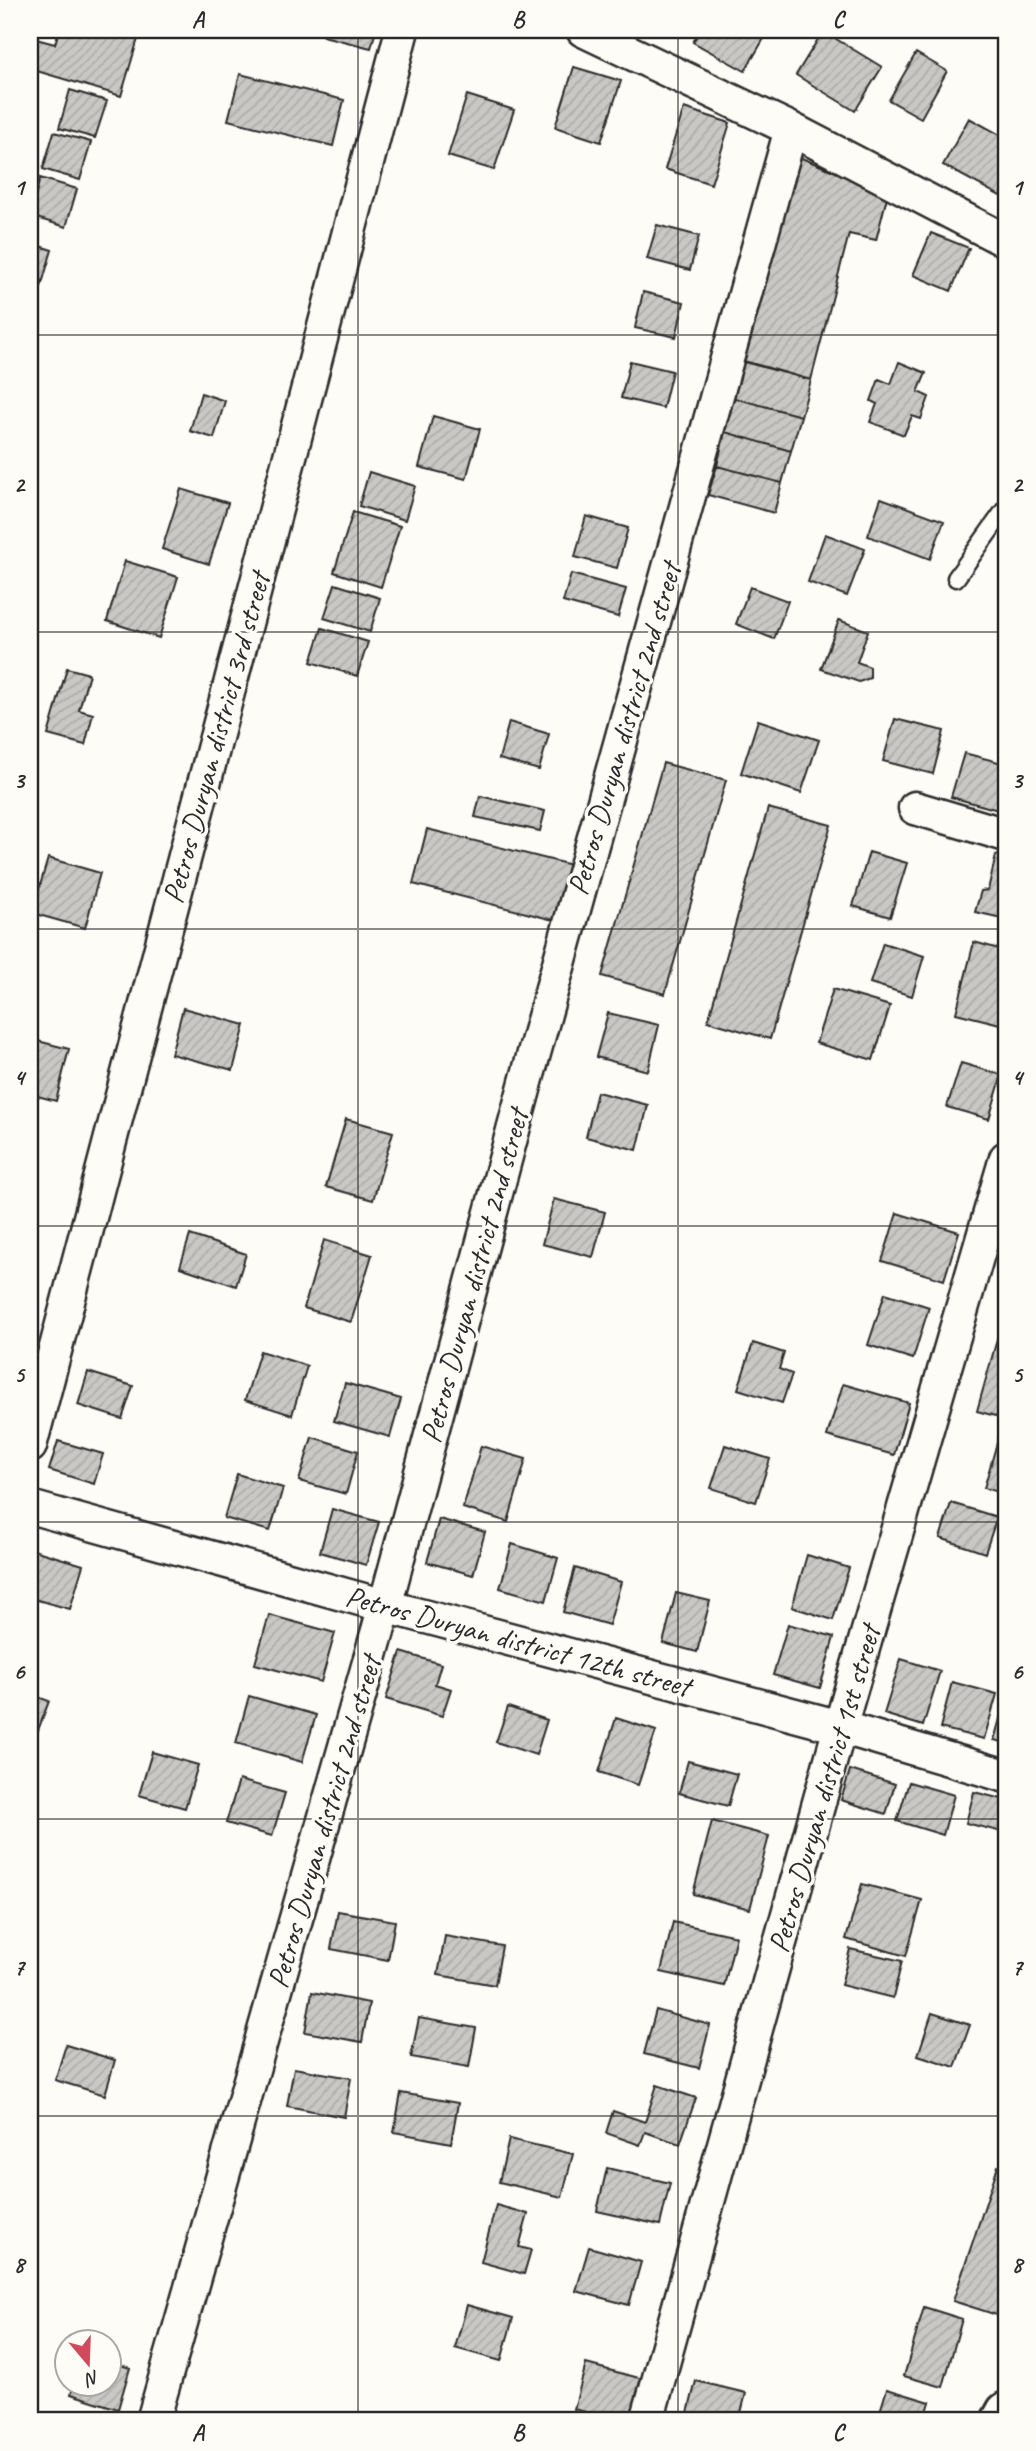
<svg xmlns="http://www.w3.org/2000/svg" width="1036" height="2451" font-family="Caveat,sans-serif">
	<defs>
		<pattern id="building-hatch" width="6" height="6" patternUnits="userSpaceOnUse" patternTransform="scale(1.75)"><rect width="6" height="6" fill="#c9c8c4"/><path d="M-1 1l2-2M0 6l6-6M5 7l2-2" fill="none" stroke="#adaca9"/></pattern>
	</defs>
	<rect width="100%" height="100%" fill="#fdfcf7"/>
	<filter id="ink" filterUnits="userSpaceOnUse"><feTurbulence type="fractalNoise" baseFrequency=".0143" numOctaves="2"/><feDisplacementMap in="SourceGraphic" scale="14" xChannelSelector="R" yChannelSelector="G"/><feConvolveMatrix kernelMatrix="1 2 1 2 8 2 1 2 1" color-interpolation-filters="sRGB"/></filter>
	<g filter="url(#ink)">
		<path fill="url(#building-hatch)" stroke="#2b2b2b" stroke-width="2" d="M59 30H134L140 32 121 96 30 69V60L36 39 55 44Z
			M325 30H376L371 48 323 36Z
			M700 30H769L745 71 693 42Z
			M823 31 882 67 855 111 796 75Z
			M916 53 947 71 921 118 889 100Z
			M574 67 621 81 601 142 555 127Z
			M240 74 344 100 333 146 228 120Z
			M70 90 107 101 95 138 59 128Z
			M467 95 514 110 494 170 448 156Z
			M684 108 730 123 711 184 665 169Z
			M969 118 1006 138V185L1000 196 943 165Z
			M54 132 91 142 80 180 43 169Z
			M799 157 888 193 876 240 849 234 811 380 744 361Z
			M40 178 77 189 66 227 30 216Z
			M657 225 699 236 690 270 647 259Z
			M931 233 969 248 951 291 913 275Z
			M30 243 52 250 41 287 30 284Z
			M643 292 684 302 676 337 635 328Z
			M630 361 672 371 663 408 621 398Z
			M744 362 811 380 801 416 734 398Z
			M899 362 926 373 918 392 929 397 921 419 912 416 904 435 870 422 877 404 871 401 879 379 891 384Z
			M201 393 225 401 214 438 190 431Z
			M734 398 801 416 791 451 725 432Z
			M433 416 480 429 466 479 419 467Z
			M725 432 791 451 782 483 717 466Z
			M717 466 782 483 774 513 708 495Z
			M369 472 415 486 405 520 359 506Z
			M181 489 228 503 209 564 162 549Z
			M881 498 944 521 930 559 868 536Z
			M353 512 400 526 381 587 334 572Z
			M586 516 628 528 617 568 575 557Z
			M825 534 865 549 847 596 808 582Z
			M125 561 178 577 159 638 107 621Z
			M571 574 626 589 618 617 563 602Z
			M335 584 380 598 370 632 324 618Z
			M750 587 788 601 774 639 736 624Z
			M839 620 868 631 857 662 870 667V678L859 682 821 669Z
			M322 628 368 642 357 676 311 662Z
			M67 668 89 674 79 710 93 714 85 745 48 735Z
			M895 719 944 731 933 774 883 761Z
			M758 720 819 740 801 793 741 773Z
			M509 722 549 734 539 770 499 759Z
			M964 753 1006 764V795L1002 811 951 797Z
			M663 763 726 780 665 994 602 976Z
			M480 796 545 811 540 831 475 817Z
			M768 808 831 825 770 1039 708 1021Z
			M427 829 579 867 565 923 413 884Z
			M869 852 907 863 890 917 853 906Z
			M996 855 1006 857V919L975 912 981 891 988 890Z
			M48 858 100 873 85 928 32 913Z
			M974 942 1006 951V1017L1004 1025 956 1013Z
			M883 943 924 956 912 996 870 983Z
			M833 989 890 1006 873 1060 816 1043Z
			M183 1008 245 1025 233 1070 171 1054Z
			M608 1013 659 1025 648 1071 596 1057Z
			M30 1039 69 1049 56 1101 30 1094Z
			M961 1063 1002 1075 989 1119 947 1107Z
			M597 1092 648 1105 637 1150 586 1137Z
			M346 1119 393 1132 373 1200 326 1187Z
			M554 1199 605 1212 593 1257 542 1244Z
			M897 1213 959 1232 944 1280 882 1261Z
			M190 1235 246 1254 236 1286 180 1267Z
			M324 1240 372 1255 351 1322 304 1308Z
			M885 1293 929 1307 913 1359 868 1345Z
			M999 1332 1006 1335V1419L977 1411Z
			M753 1343 784 1353 779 1369 792 1374 782 1403 738 1389Z
			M260 1351 307 1366 292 1415 245 1400Z
			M88 1372 133 1386 122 1419 78 1405Z
			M345 1383 401 1399 390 1437 334 1421Z
			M843 1384 909 1403 894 1455 827 1436Z
			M999 1436 1006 1438V1494L984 1488Z
			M312 1437 358 1451 346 1494 299 1481Z
			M58 1441 103 1454 94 1484 49 1470Z
			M725 1445 770 1459 756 1502 711 1488Z
			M481 1446 526 1459 508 1522 463 1508Z
			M237 1474 283 1488 270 1531 224 1518Z
			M951 1503 997 1517 985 1553 940 1538Z
			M332 1509 379 1522 366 1565 320 1552Z
			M439 1519 485 1532 473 1575 427 1562Z
			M512 1544 558 1558 546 1601 500 1588Z
			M30 1549 83 1565 70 1609 30 1598Z
			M807 1555 849 1568 833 1620 792 1607Z
			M575 1568 621 1582 609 1625 563 1612Z
			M676 1593 710 1601 697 1652 663 1643Z
			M269 1615 335 1633 321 1682 255 1664Z
			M788 1624 834 1637 820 1688 773 1675Z
			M401 1652 441 1664 435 1684 451 1689 442 1716 386 1699Z
			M901 1659 940 1671 923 1726 884 1714Z
			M952 1682 997 1694 984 1739 940 1728Z
			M30 1694 49 1701 31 1749 30 1748Z
			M249 1696 316 1715 302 1762 236 1743Z
			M1006 1697V1743L994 1740Z
			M508 1707 547 1720 536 1755 496 1742Z
			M616 1718 656 1731 638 1785 599 1772Z
			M152 1752 198 1765 185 1808 139 1795Z
			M688 1761 737 1774 728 1806 679 1793Z
			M850 1770 895 1784 886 1814 841 1800Z
			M239 1780 285 1793 272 1836 226 1823Z
			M909 1782 954 1795 943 1835 897 1821Z
			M974 1792 1006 1800V1833L966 1823Z
			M712 1821 769 1836 750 1909 693 1894Z
			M862 1884 922 1900 906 1956 846 1939Z
			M338 1911 395 1921 388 1960 331 1949Z
			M673 1922 736 1936 724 1986 661 1972Z
			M445 1936 502 1946 495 1985 438 1975Z
			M850 1949 902 1961 893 1998 841 1985Z
			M312 1992 369 2003 362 2042 305 2032Z
			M656 2010 710 2025 699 2068 644 2054Z
			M932 2013 970 2025 955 2067 918 2055Z
			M419 2018 476 2028 469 2067 411 2057Z
			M66 2045 115 2060 105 2095 55 2080Z
			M294 2068 351 2078 344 2117 287 2106Z
			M657 2085 696 2098 680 2144 645 2132 640 2145 606 2133 613 2111 645 2122Z
			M401 2093 458 2103 451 2143 394 2132Z
			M509 2139 573 2154 562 2197 499 2182Z
			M998 2166 1006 2169V2318L953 2301Z
			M607 2168 670 2183 660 2225 597 2211Z
			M496 2205 528 2214 519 2247 531 2250 524 2274 481 2262Z
			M589 2247 641 2262 629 2305 576 2291Z
			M467 2305 513 2318 501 2361 455 2348Z
			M924 2307 962 2319 943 2387 904 2376Z
			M108 2361 130 2368 118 2409 71 2394 74 2384H108Z
			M586 2364 643 2379 632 2421H619L574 2409Z
			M696 2381 746 2393 739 2421H686Z
			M887 2389 930 2402 924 2421H877Z"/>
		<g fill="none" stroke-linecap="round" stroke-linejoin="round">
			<defs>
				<path id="service" d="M956 578 1006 508"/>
				<path id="minor" d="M583 30 791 129 1006 241
					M915 808 1006 835
					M30 1446 402 30
					M30 1507 385 1606 840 1727 1006 1776
					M153 2421 385 1606 526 1082 791 129
					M647 2421 840 1727 1006 1158"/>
				<path id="secondary" d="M1001 2421 1006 2412"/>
			</defs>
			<use href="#service" stroke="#2b2b2b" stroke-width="21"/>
			<use href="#minor" stroke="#2b2b2b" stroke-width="37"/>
			<use href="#secondary" stroke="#2b2b2b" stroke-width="44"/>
			<use href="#service" stroke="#fdfcf7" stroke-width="16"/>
			<use href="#minor" stroke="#fdfcf7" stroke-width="32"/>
			<use href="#secondary" stroke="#fdfcf7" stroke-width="38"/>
		</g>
	</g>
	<path fill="none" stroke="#2b2b2b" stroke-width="2" stroke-opacity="0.55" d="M358 30V2421M678 30V2421M30 335H1006M30 632H1006M30 929H1006M30 1226H1006M30 1522H1006M30 1819H1006M30 2116H1006"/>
	<g text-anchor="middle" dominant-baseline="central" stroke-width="7" stroke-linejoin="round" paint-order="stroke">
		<g font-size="30" fill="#2b2b2b" stroke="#fdfcf7">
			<text transform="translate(624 729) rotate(-74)">Petros Duryan district 2nd street</text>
			<text transform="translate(216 738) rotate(-75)">Petros Duryan district 3rd street</text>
			<text transform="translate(474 1276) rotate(-75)">Petros Duryan district 2nd street</text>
			<text transform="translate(518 1641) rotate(15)">Petros Duryan district 12th street</text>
			<text transform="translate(824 1789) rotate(-74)">Petros Duryan district 1st street</text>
			<text transform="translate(324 1822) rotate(-74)">Petros Duryan district 2nd street</text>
		</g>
	</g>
	<rect width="1036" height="2451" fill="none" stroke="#fdfcf7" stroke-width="77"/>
	<g transform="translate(88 2363) rotate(161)"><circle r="33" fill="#fdfcf7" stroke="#a9a8a5" stroke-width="2"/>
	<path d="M0-5L12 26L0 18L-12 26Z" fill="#d1495b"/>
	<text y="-10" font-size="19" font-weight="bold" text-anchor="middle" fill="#2b2b2b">N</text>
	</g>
	<rect x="38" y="38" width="960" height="2374" fill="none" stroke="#2b2b2b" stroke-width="2.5"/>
	<g font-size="23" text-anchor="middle" font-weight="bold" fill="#2b2b2b">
		<text x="198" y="27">A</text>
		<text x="518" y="27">B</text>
		<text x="838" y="27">C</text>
		<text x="19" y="195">1</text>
		<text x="1017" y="195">1</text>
		<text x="19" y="492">2</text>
		<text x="1017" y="492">2</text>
		<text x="19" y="788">3</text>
		<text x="1017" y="788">3</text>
		<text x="19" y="1085">4</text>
		<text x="1017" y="1085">4</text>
		<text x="19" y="1382">5</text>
		<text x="1017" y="1382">5</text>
		<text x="19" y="1679">6</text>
		<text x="1017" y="1679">6</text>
		<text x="19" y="1975">7</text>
		<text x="1017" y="1975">7</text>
		<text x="19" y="2272">8</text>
		<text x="1017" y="2272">8</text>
		<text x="198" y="2440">A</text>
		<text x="518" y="2440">B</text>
		<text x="838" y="2440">C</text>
	</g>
</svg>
